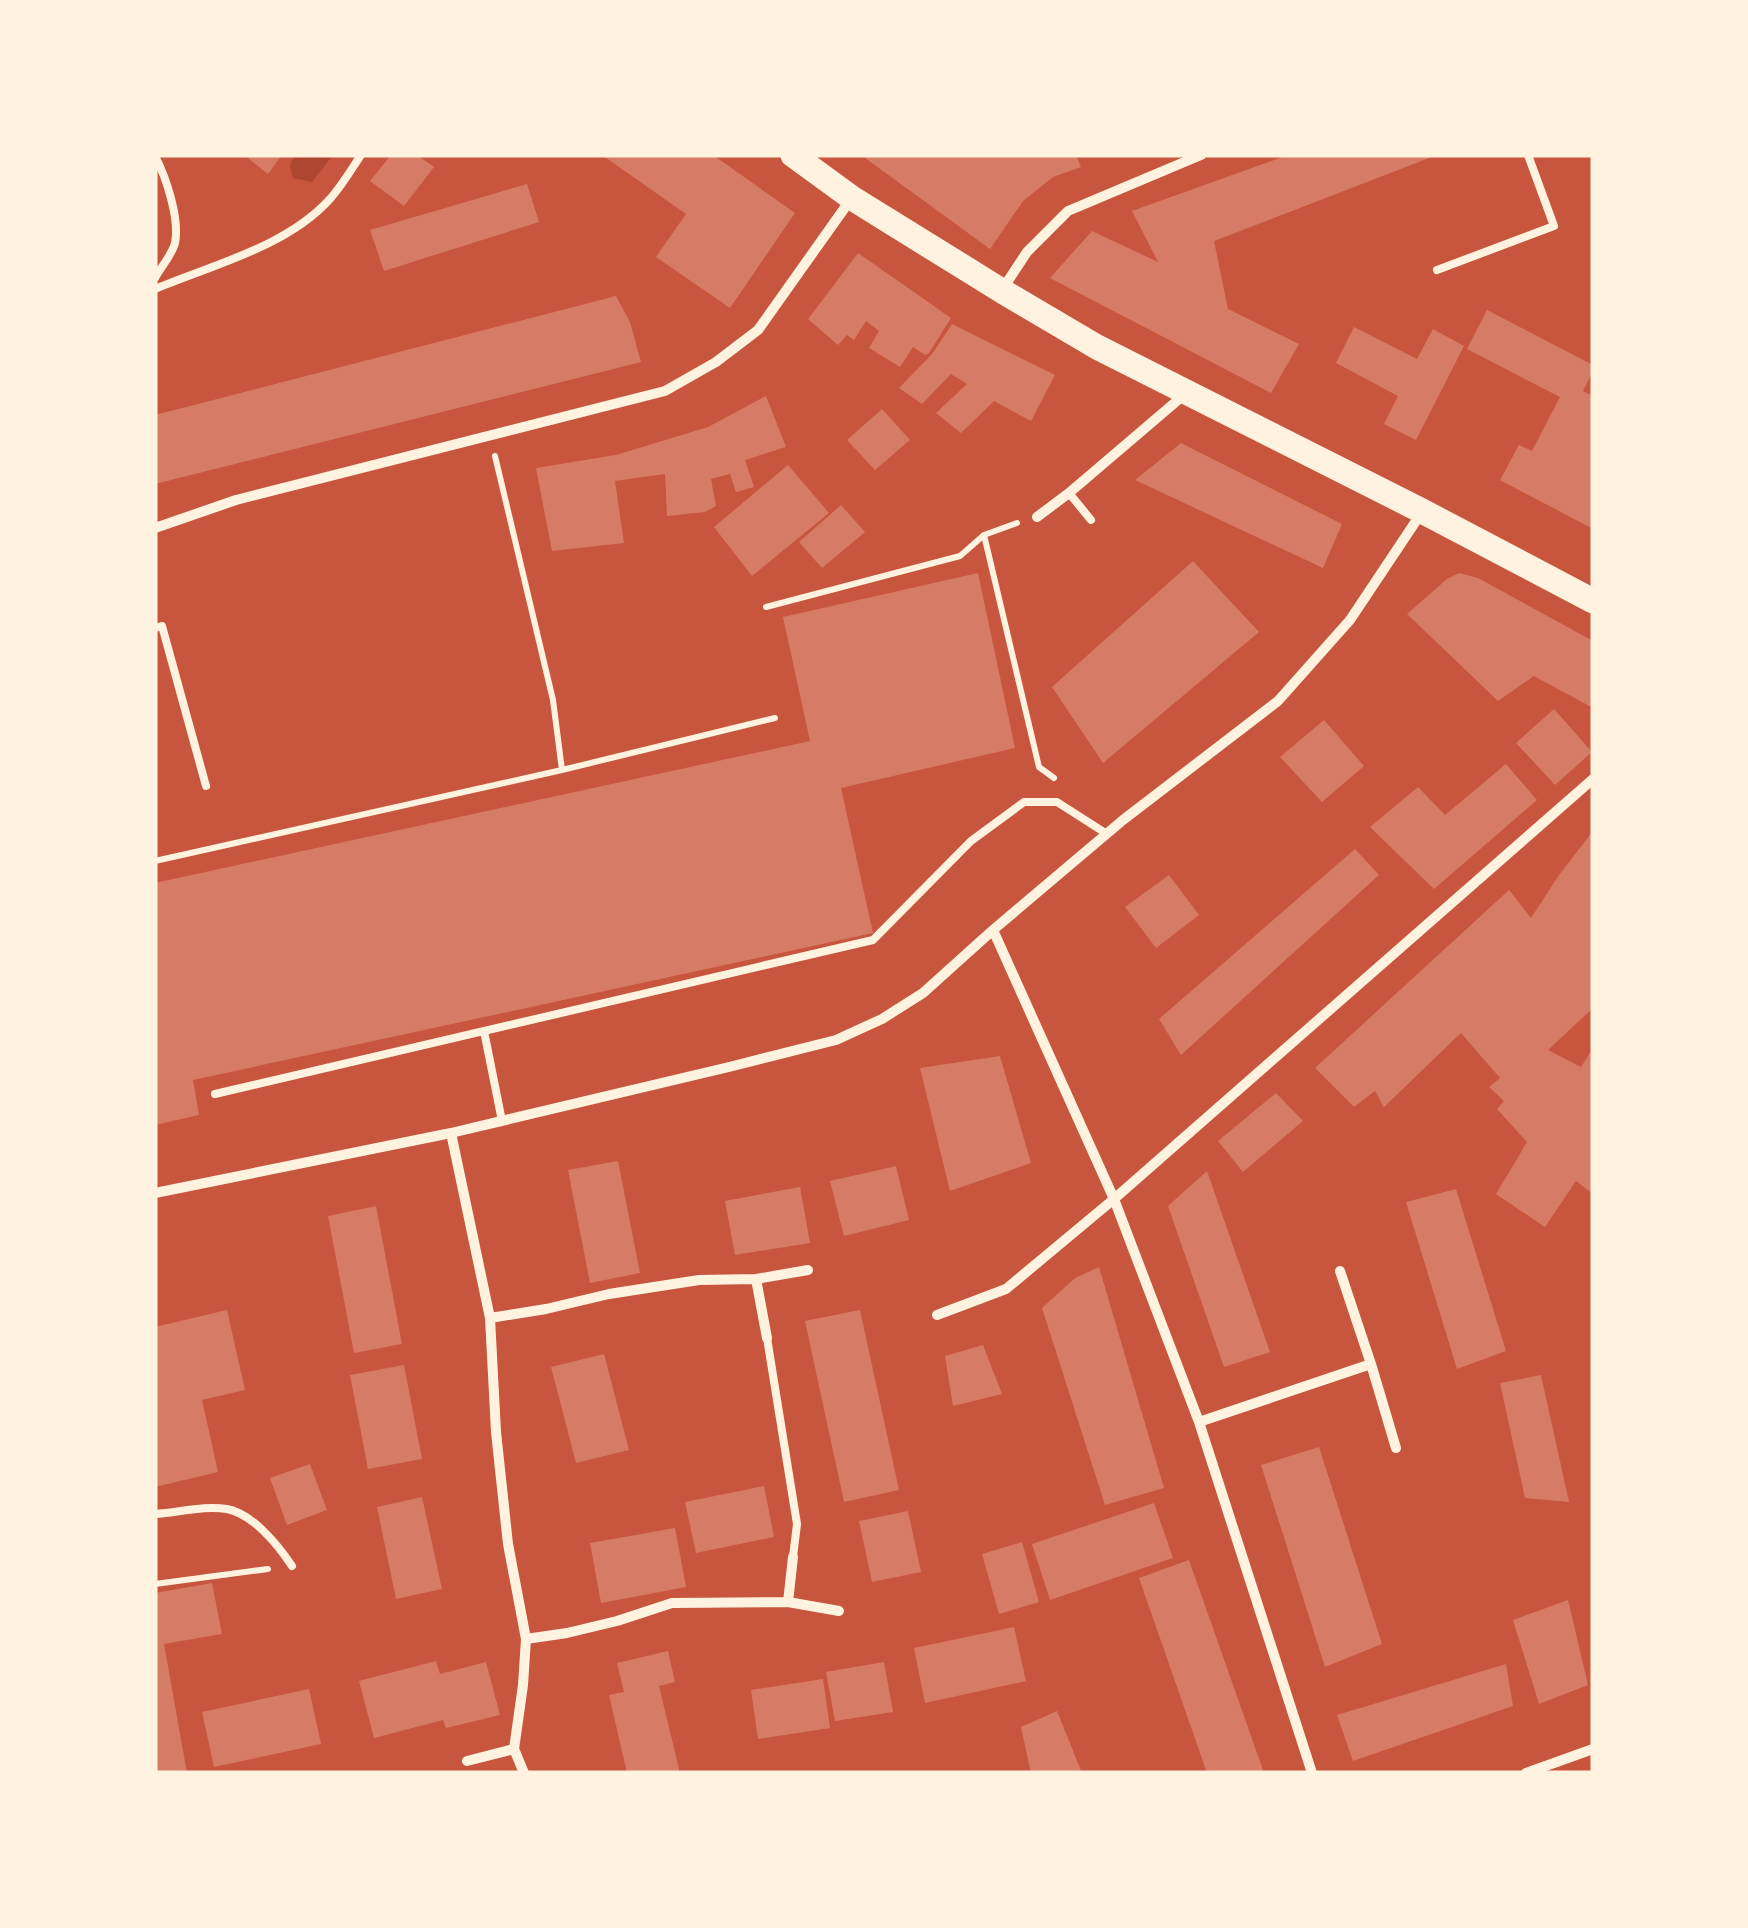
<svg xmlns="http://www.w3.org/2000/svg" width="1748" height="1928" font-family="'Work Sans',sans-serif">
	<rect width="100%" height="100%" fill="#c8553d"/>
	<path fill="#ae4732" d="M294 155H333L312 182 293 178 290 166Z"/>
	<path fill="#d67c66" d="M244 155H282L268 174Z
		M391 155H417L434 167 404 206 370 181Z
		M602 155H713L795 213 730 308 656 257 686 214Z
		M861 155H1076L1081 167 1053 177 1023 201 990 249Z
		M1288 155H1437L1214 241 1228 309 1299 344 1271 393 1050 278 1092 231 1158 262 1132 211Z
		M527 184 539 222 384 271 370 230Z
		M858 253 951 318 929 353 925 355 913 347 900 367 869 348 879 331 866 321 854 340 847 335 838 345 808 319Z
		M616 296 630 322 641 362 155 484V415Z
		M1487 310 1593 365V371L1583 391 1593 396V529L1500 480 1519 445 1532 451 1560 397 1467 349Z
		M952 324 1055 375 1031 421 994 401 961 433 936 413 967 384 951 374 922 404 899 388 932 354Z
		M1354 327 1417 359 1433 329 1464 346 1416 440 1384 424 1398 396 1336 363Z
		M766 396 786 447 745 460 754 487 736 492 730 474 711 479 716 506 705 512 667 516 665 474 615 481 624 543 552 551 536 468 616 455 708 427Z
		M882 409 910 440 875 470 847 440Z
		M1181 443 1342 524 1323 568 1135 480Z
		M788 465 829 513 752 576 714 527Z
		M841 505 865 532 822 568 799 542Z
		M1193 561 1259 632 1103 763 1052 687Z
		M978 573 1015 748 841 788 873 933 193 1080 199 1115 155 1125V883L810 741 783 617Z
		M1459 573 1478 578 1593 641V708L1534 676 1498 701 1407 614 1447 579Z
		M1554 709 1592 752 1555 785 1516 743Z
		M1324 720 1364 766 1322 802 1280 757Z
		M1506 764 1537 800 1434 889 1370 827 1418 787 1445 815Z
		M1593 831V1008L1548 1050 1581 1067 1593 1048V1194L1576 1181 1545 1227 1496 1194 1527 1142 1497 1109 1504 1101 1489 1087 1500 1078 1461 1033 1384 1107 1375 1091 1354 1107 1315 1068 1509 890 1531 918 1559 875Z
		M1355 849 1379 875 1181 1055 1159 1019Z
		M1169 875 1199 915 1156 948 1125 907Z
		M1000 1056 1031 1163 950 1191 920 1068Z
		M1276 1093 1303 1121 1243 1172 1218 1141Z
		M618 1161 640 1273 590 1283 568 1170Z
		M896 1166 909 1220 844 1236 830 1181Z
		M1207 1171 1270 1352 1224 1367 1168 1206Z
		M800 1187 810 1243 735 1255 725 1201Z
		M1456 1189 1506 1351 1457 1369 1406 1202Z
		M376 1206 402 1344 354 1353 328 1216Z
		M1099 1267 1164 1488 1105 1505 1042 1308 1075 1278Z
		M227 1310 245 1390 202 1400 218 1472 155 1487V1327Z
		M860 1310 899 1490 844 1502 805 1321Z
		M983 1345 1002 1394 953 1406 945 1356Z
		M604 1354 629 1450 576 1463 551 1367Z
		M404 1365 422 1459 368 1469 350 1375Z
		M1541 1375 1569 1502 1525 1498 1500 1383Z
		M1319 1447 1382 1644 1325 1667 1261 1465Z
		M310 1464 327 1510 287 1525 270 1478Z
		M764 1486 774 1537 696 1553 685 1502Z
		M422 1497 442 1589 396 1599 377 1507Z
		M1154 1503 1173 1558 1050 1600 1032 1544Z
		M908 1511 921 1572 872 1582 859 1521Z
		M675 1528 686 1587 601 1603 590 1543Z
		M1022 1542 1039 1602 999 1614 982 1554Z
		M1189 1560 1264 1773H1207L1139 1578Z
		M212 1583 222 1634 164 1644 187 1773H155V1593Z
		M1568 1600 1588 1685 1539 1704 1513 1620Z
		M1014 1627 1026 1681 925 1703 914 1648Z
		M668 1651 675 1682 659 1686 680 1773H627L609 1695 624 1692 617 1663Z
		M436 1661 440 1674 486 1662 500 1715 446 1728 443 1720 374 1738 359 1681Z
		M884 1662 893 1712 835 1721 826 1672Z
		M1506 1664 1513 1706 1353 1761 1337 1715Z
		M823 1679 830 1728 758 1739 751 1690Z
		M309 1689 321 1744 214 1767 202 1712Z
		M1057 1711 1082 1773H1031L1021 1727Z"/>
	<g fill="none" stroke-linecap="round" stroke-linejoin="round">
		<path stroke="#fff3e0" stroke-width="6" d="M495 456 553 700 562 770
			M984 535 1039 767 1054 778
			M766 607 960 556 984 535 1017 523
			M155 861 562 770 775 718
			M155 1584 268 1569"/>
		<path stroke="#fff3e0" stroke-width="8" d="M155 156C166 177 180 219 175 243 172 255 161 267 155 278
			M1437 270 1554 226 1528 155
			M155 289C212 265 286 247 329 200 341 187 351 170 361 155
			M1069 493 1091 520
			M155 628 162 626 206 786
			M484 1031 502 1121
			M215 1094 873 940 971 841 1024 802H1057L1107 834
			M767 1338 797 1524 793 1557
			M155 1514C178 1513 203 1505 227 1509 253 1514 278 1545 292 1566"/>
		<path stroke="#fff3e0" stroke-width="10" d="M1002 290 1027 252 1068 211 1201 155
			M1037 517 1069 493 1185 394
			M155 528 236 500 665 391 716 362 758 330 851 199
			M993 930 1114 1199 1199 1422 1312 1773
			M451 1133 490 1318 496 1432 508 1544 526 1639 523 1685 514 1749 524 1773
			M155 1193 451 1133 729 1067 836 1040 882 1019 923 993 993 930 1123 820 1278 701 1350 620 1422 512
			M1340 1271 1371 1364
			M756 1279 767 1338
			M937 1315 1006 1289 1114 1199 1593 779
			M490 1318 546 1309 609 1294 699 1280 756 1279 808 1270
			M1199 1422 1371 1364 1396 1448
			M788 1602 793 1557
			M526 1639 567 1633 617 1621 672 1603 788 1602 839 1611
			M467 1761 514 1749
			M1526 1773 1593 1749"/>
		<path stroke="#fff3e0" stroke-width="25" d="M793 155 852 198 1002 291 1097 347 1422 511 1593 601"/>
	</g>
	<rect width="1748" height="1928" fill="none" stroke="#fff3e0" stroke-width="315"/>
</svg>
